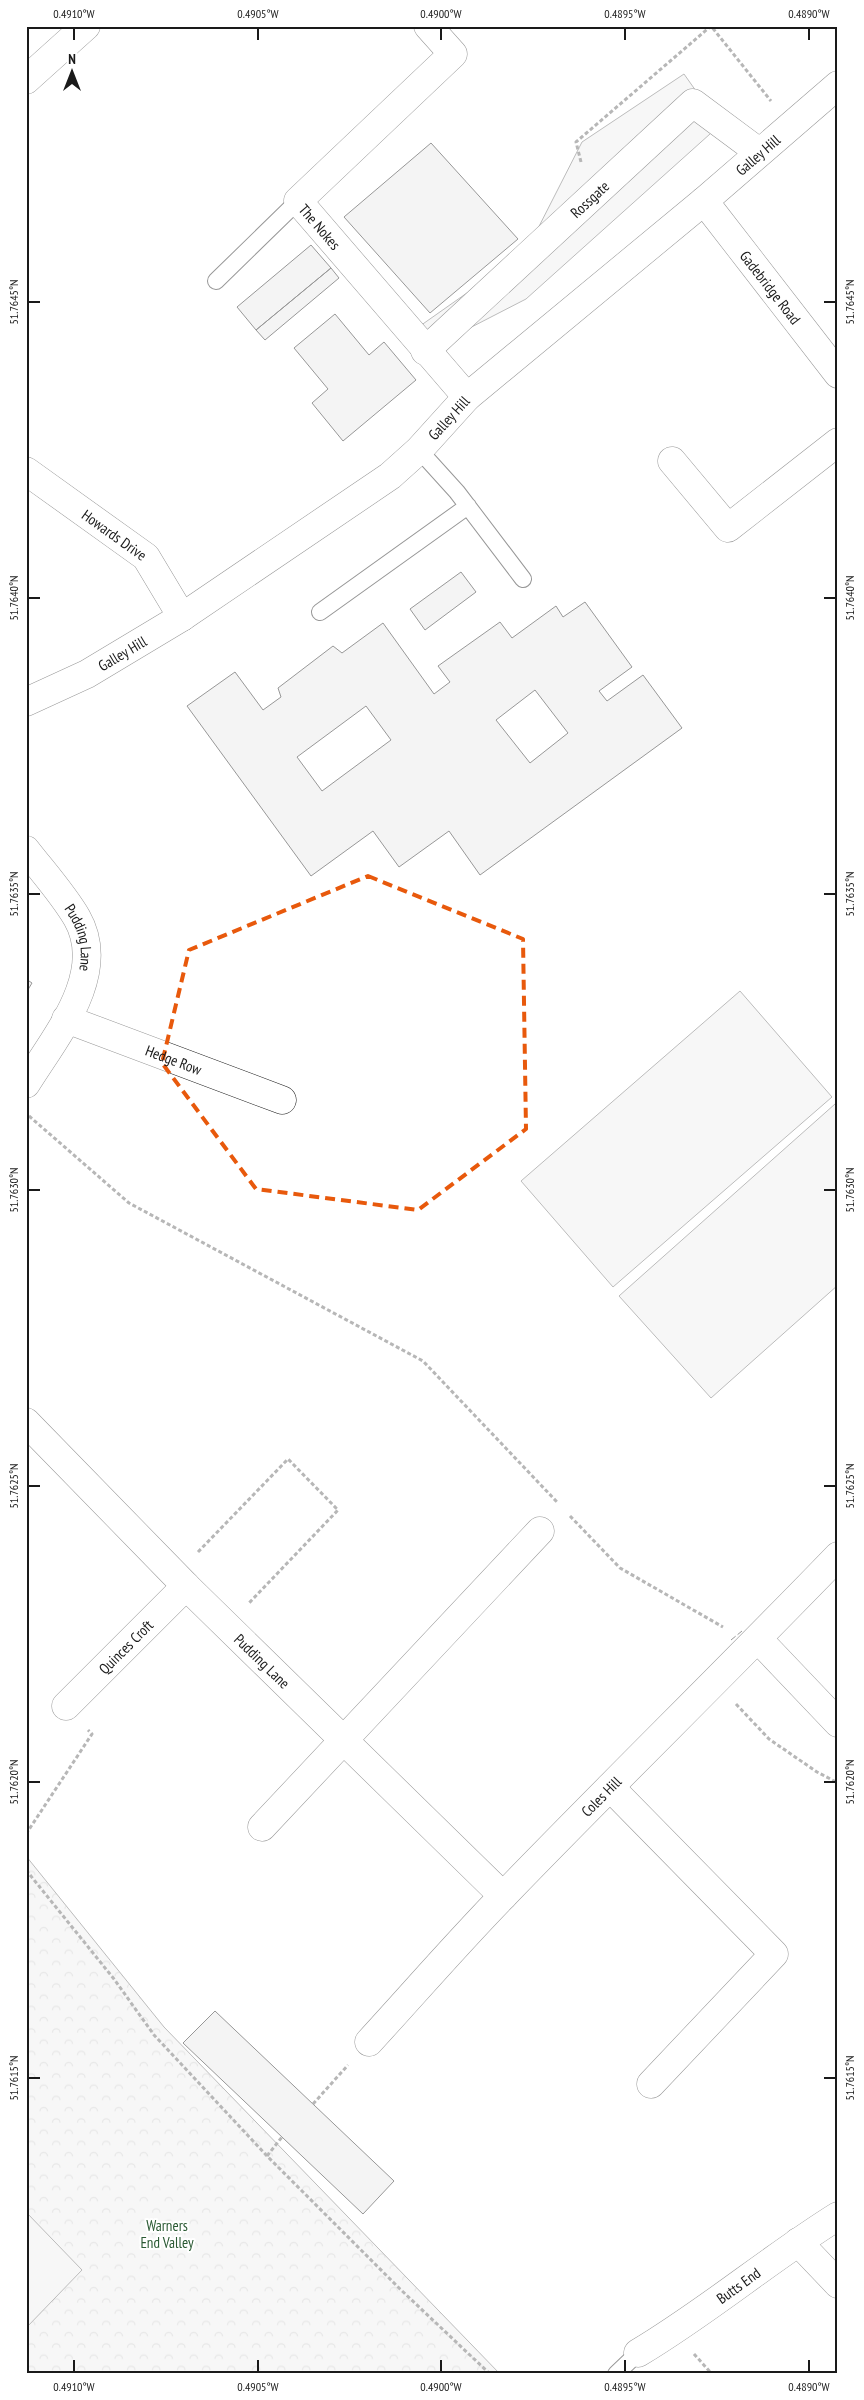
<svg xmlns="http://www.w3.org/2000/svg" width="864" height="2400" font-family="'PT Sans Narrow',sans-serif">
	<defs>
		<pattern id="forest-crowns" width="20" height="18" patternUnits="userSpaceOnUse" patternTransform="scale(1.25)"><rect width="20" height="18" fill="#ededed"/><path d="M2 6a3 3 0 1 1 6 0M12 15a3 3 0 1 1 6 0" fill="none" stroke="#cbcbcb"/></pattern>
	</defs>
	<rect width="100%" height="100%" fill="#fff"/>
	<path fill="url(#forest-crowns)" stroke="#6a6a6a" d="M26 1856 164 2027 500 2374H26Z"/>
	<path fill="#ededed" stroke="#6a6a6a" d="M684 74 720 125 526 299 425 351 410 333 501 269 530 244 582 142Z
		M740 991 832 1097 613 1287 521 1181Z
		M835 1104 838 1108V1285L711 1398 619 1296Z
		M26 2212 82 2270 26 2328Z"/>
	<path fill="#e6e6e6" stroke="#1a1a1a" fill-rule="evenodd" d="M431 143 518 239 430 313 344 217Z
		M311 245 331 268 256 330 237 307Z
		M331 268 339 278 265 340 256 330Z
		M335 314 369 355 384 342 416 380 343 441 312 403 328 389 294 348Z
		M461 572 476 592 425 630 410 609Z
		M585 602 632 667 599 691 607 701 643 675 682 728 480 875 449 831 399 867 373 831 311 876 187 706 235 672 263 710 281 697 278 688 333 646 342 653 383 623 434 694 450 682 438 666 500 622 512 638 556 606 563 617ZM535 690 568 733 530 763 496 720ZM366 706 391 740 322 791 297 757Z
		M26 979 32 983 26 993Z
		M215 2011 394 2181 363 2214 183 2043Z"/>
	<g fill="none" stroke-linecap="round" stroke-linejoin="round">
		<defs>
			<path id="service" d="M216 281 298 201
				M419 450 457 492 523 579
				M320 612 468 506
				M616 2374 638 2353"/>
			<g id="minor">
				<path id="s1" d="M428 26 453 54 298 201 467 397"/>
				<path d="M26 80 86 26"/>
				<path id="s2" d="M425 351 693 103 759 152"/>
				<path d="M672 461 728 528 838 442"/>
				<path id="s3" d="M26 471 146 557 182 617"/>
				<path id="s4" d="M26 850C43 872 63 894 77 918 109 974 55 1037 26 1084"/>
				<path id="s5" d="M66 1019 282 1100"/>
				<path id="s6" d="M26 1422 186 1586 503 1896"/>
				<path d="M758 1639 838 1723"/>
				<path id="s7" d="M66 1706 186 1586"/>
				<path d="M610 1787 774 1954 651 2084"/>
				<path d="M262 1827 540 1531"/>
				<path id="s8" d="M369 2042C414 1993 458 1942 504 1895 614 1781 728 1670 838 1556"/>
				<path d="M798 2242 838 2284"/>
				<path id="s9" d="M638 2353C707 2312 769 2259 838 2216"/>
			</g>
			<g id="tertiary">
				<path id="s10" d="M704 201 838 374"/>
				<path id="s11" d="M26 702 87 674 182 617 390 476 419 450 467 397 704 201 838 85"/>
			</g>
		</defs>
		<use href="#service" stroke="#1a1a1a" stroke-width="18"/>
		<use href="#minor" stroke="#1a1a1a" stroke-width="29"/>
		<use href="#tertiary" stroke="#1a1a1a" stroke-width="29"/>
		<path stroke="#5f5f5f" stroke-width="3" stroke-dasharray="4 2.5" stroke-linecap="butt" d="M581 162 576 142 711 26 771 101
			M29 1116 129 1203 423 1361 557 1502
			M570 1516 620 1568 723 1627
			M198 1552 288 1459 338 1510 249 1603
			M736 1704 769 1739 817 1772 838 1783
			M26 1834 92 1734 88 1730
			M26 1870 114 1979 154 2035 267 2156 400 2289 490 2374
			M313 2104 348 2065
			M267 2156 282 2137
			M694 2354 712 2374"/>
		<use href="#service" stroke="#fff" stroke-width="16"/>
		<use href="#minor" stroke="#fff" stroke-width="28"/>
		<use href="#tertiary" stroke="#fff" stroke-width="28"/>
		<path stroke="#1a1a1a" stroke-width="1" stroke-dasharray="6 2.5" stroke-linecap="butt" d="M731 1640 742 1631"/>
	</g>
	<path d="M0 0H864V2400H0ZM368 876 523 939 526 1129 418 1210 256 1189 162 1063 189 950Z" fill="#fff" fill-opacity=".55" fill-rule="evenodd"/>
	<path fill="none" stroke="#e8590c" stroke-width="4" stroke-dasharray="10 6" stroke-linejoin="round" d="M368 876 523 939 526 1129 418 1210 256 1189 162 1063 189 950Z"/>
	<path fill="none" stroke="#1a1a1a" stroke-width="2" d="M74 28V40M258 28V40M441 28V40M625 28V40M809 28V40M28 302H40M824 302H836M28 598H40M824 598H836M28 894H40M824 894H836M28 1190H40M824 1190H836M28 1486H40M824 1486H836M28 1782H40M824 1782H836M28 2078H40M824 2078H836M74 2360V2372M258 2360V2372M441 2360V2372M625 2360V2372M809 2360V2372"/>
	<g text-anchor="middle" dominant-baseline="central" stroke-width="4" stroke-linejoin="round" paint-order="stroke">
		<g font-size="15" fill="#1a1a1a" stroke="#fff">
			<text stroke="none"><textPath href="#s11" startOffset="918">Galley Hill</textPath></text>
			<text stroke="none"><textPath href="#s2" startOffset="224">Rossgate</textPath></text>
			<text stroke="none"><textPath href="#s1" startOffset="285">The Nokes</textPath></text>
			<text stroke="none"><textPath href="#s10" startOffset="109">Gadebridge Road</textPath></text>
			<text stroke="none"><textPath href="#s11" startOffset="512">Galley Hill</textPath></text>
			<text stroke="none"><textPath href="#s3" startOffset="109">Howards Drive</textPath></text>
			<text stroke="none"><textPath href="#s11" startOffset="108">Galley Hill</textPath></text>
			<text stroke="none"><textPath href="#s4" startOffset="105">Pudding Lane</textPath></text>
			<text stroke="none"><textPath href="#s5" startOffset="115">Hedge Row</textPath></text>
			<text stroke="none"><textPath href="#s7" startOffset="84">Quinces Croft</textPath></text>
			<text stroke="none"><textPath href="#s6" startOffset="336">Pudding Lane</textPath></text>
			<text stroke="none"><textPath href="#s8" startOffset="338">Coles Hill</textPath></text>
			<text stroke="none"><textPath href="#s9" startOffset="121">Butts End</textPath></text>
		</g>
		<g font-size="15" fill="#2b5a34" stroke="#fff">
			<text x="167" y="2225">Warners<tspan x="167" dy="17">End Valley</tspan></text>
		</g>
	</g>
	<rect width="864" height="2400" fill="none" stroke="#ffffff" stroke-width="55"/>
	<g transform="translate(72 72)" stroke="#ffffff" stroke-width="4" paint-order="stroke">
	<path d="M0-4L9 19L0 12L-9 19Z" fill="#1a1a1a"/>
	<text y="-8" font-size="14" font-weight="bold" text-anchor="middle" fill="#1a1a1a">N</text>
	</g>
	<rect x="28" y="28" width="808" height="2344" fill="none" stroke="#1a1a1a" stroke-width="2"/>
	<g font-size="12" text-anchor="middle" fill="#1a1a1a">
		<text x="74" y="18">0.4910°W</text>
		<text x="258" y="18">0.4905°W</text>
		<text x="441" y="18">0.4900°W</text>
		<text x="625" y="18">0.4895°W</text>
		<text x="809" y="18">0.4890°W</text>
		<text transform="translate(14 302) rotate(-90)" y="4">51.7645°N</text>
		<text transform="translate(850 302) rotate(-90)" y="4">51.7645°N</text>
		<text transform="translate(14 598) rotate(-90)" y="4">51.7640°N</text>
		<text transform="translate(850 598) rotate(-90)" y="4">51.7640°N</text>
		<text transform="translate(14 894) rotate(-90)" y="4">51.7635°N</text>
		<text transform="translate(850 894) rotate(-90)" y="4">51.7635°N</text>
		<text transform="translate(14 1190) rotate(-90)" y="4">51.7630°N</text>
		<text transform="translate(850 1190) rotate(-90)" y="4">51.7630°N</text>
		<text transform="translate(14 1486) rotate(-90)" y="4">51.7625°N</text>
		<text transform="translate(850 1486) rotate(-90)" y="4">51.7625°N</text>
		<text transform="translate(14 1782) rotate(-90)" y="4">51.7620°N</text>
		<text transform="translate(850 1782) rotate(-90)" y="4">51.7620°N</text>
		<text transform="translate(14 2078) rotate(-90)" y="4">51.7615°N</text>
		<text transform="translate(850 2078) rotate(-90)" y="4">51.7615°N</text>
		<text x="74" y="2391">0.4910°W</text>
		<text x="258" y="2391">0.4905°W</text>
		<text x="441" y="2391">0.4900°W</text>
		<text x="625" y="2391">0.4895°W</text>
		<text x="809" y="2391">0.4890°W</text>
	</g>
</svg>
